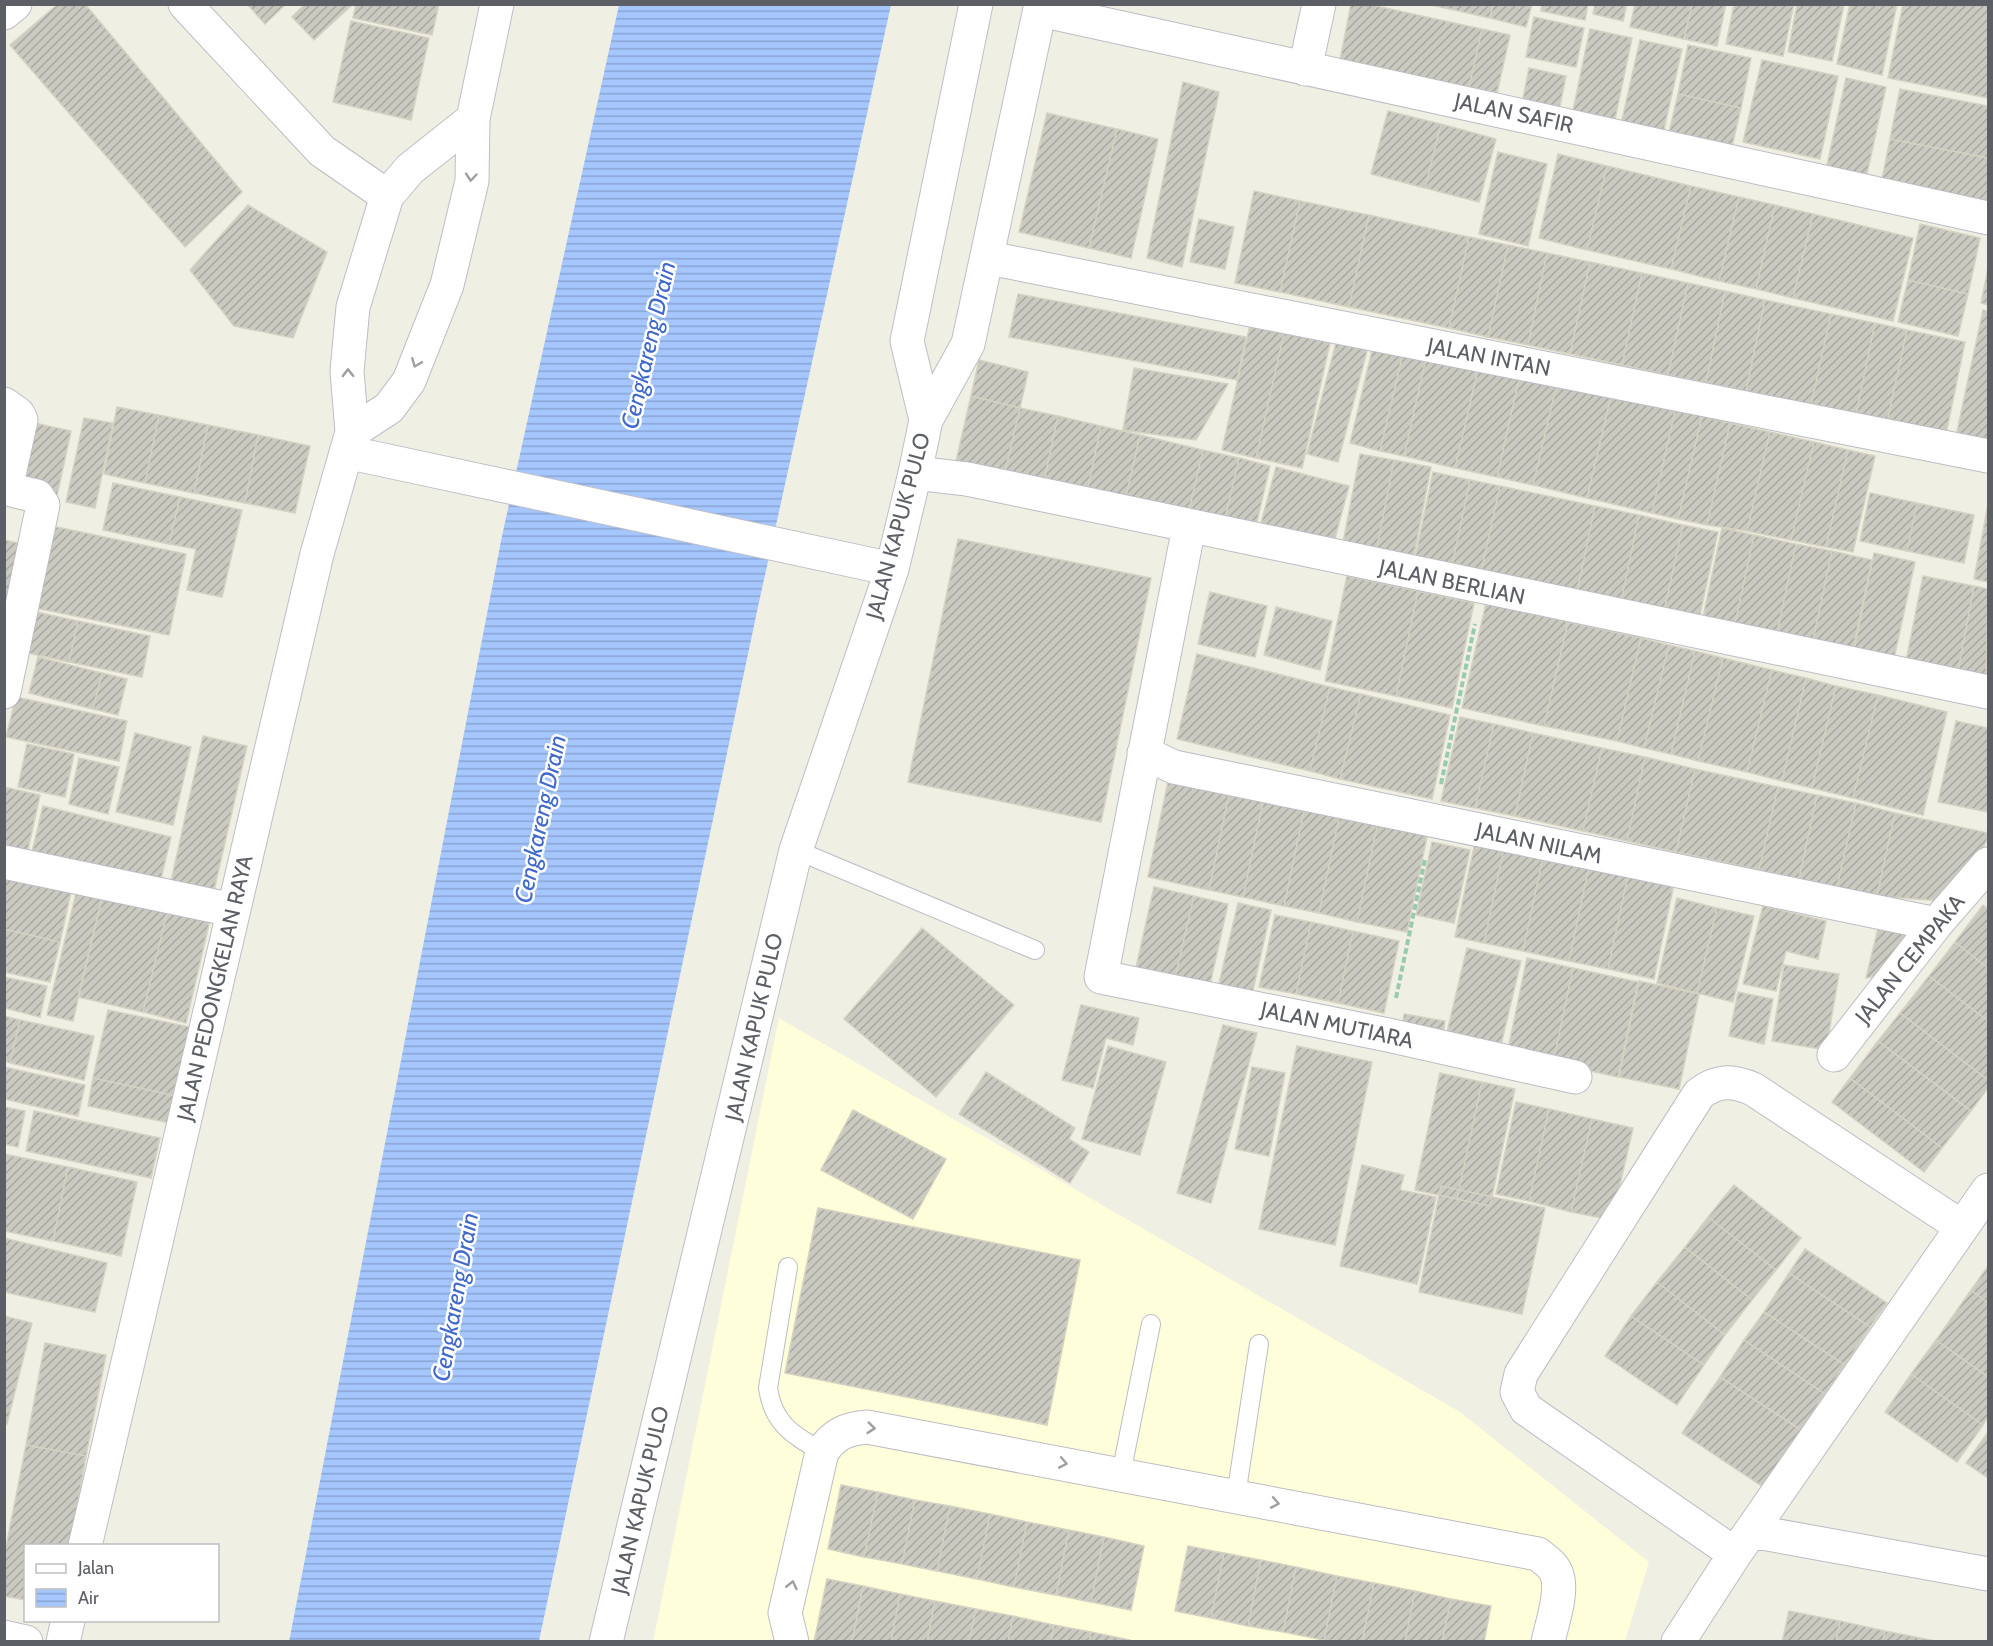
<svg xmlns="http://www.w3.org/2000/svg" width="1993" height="1646" font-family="Cabin,sans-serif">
	<defs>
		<pattern id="water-rules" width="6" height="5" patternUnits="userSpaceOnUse" patternTransform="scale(1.5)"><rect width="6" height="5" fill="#a5c6ff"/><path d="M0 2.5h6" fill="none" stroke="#8aa4d2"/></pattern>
		<pattern id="building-hatch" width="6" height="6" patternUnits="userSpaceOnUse" patternTransform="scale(1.5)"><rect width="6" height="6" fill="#cbcac1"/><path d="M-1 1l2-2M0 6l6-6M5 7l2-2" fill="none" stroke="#a8a7a1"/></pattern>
	</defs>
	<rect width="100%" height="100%" fill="#f0efe4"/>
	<path fill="#fffeda" d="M779 1018 1460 1412 1649 1562 1625 1641 653 1642Z"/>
	<path fill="url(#water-rules)" d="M619 5H891L759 602 539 1641 289 1642 502 536Z"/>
	<path fill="url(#building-hatch)" stroke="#d5d2c2" stroke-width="1.5" d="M58 4H85L242 192 185 247 10 45Z
		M247 4H286L265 24Z
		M305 4H353L314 40 292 17Z
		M356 4H439L432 35 353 18Z
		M1351 4H1367L1482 29 1469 87 1340 60Z
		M1427 4H1493L1490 18Z
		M1493 4H1532L1526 27 1490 18Z
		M1542 4H1588L1585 20 1541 11Z
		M1595 4H1627L1623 21 1593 14Z
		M1635 4H1692L1684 39 1630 27Z
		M1692 4H1726L1717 46 1684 39Z
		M1734 4H1794L1783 56 1726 44Z
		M1797 4H1844L1832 61 1788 52Z
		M1850 4H1897L1882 75 1837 64Z
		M1903 4H1988V98L1888 78Z
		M1534 17 1584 28 1576 67 1526 57Z
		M351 21 429 38 411 120 333 102Z
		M1482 29 1510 35 1497 93 1469 87Z
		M1590 29 1632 38 1614 124 1572 115Z
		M1640 40 1682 49 1663 134 1621 124Z
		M1688 45 1751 58 1741 108 1678 94Z
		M1762 60 1838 76 1820 159 1743 142Z
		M1529 68 1566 76 1558 116 1521 108Z
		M1846 78 1886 87 1865 183 1825 174Z
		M1183 82 1219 92 1182 267 1147 258Z
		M1900 89 1988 106V158L1890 139Z
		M1678 94 1741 108 1731 151 1668 137Z
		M1388 111 1441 124 1425 188 1371 174Z
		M1047 113 1117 129 1089 248 1019 232Z
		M1441 124 1496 139 1479 202 1425 188Z
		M1117 129 1158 139 1131 258 1089 248Z
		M1890 139 1988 158V205L1881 184Z
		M1498 152 1547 164 1528 246 1479 234Z
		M1558 154 1607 166 1587 250 1539 238Z
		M1607 166 1691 186 1671 269 1587 250Z
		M1691 186 1739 197 1719 281 1671 269Z
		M1254 191 1300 201 1280 292 1235 283Z
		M1739 197 1775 205 1756 289 1719 281Z
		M1300 201 1369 215 1349 307 1280 292Z
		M248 205 327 252 293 338 234 326 190 270Z
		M1775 205 1813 214 1793 298 1756 289Z
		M1813 214 1913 238 1893 321 1793 298Z
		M1369 215 1469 237 1449 328 1349 307Z
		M1199 219 1234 227 1225 269 1190 262Z
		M1920 224 1980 238 1968 294 1908 280Z
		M1469 237 1508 245 1488 337 1449 328Z
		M1508 245 1547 253 1528 345 1488 337Z
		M1547 253 1590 262 1570 354 1528 345Z
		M1590 262 1642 273 1622 365 1570 354Z
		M1988 268V305L1981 303Z
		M1642 273 1688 283 1668 375 1622 365Z
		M1908 280 1968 294 1958 336 1898 322Z
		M1688 283 1725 291 1706 383 1668 375Z
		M1725 291 1765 300 1746 391 1706 383Z
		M1018 294 1246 337 1237 380 1009 337Z
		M1765 300 1831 314 1811 405 1746 391Z
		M1983 310 1988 311V443L1956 436Z
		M1831 314 1875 323 1856 415 1811 405Z
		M1252 316 1286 324 1256 458 1222 450Z
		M1875 323 1907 330 1887 422 1856 415Z
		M1286 324 1332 334 1302 468 1256 458Z
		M1907 330 1965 342 1946 434 1887 422Z
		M1337 339 1368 347 1338 462 1307 454Z
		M1374 342 1404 349 1380 451 1350 443Z
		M1404 349 1427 354 1404 456 1380 451Z
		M1427 354 1479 365 1455 468 1404 456Z
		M979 360 1028 372 1020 408 971 396Z
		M1479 365 1520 375 1497 477 1455 468Z
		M1134 368 1228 384 1196 440 1123 430Z
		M1520 375 1557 383 1533 485 1497 477Z
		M1557 383 1611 396 1587 498 1533 485Z
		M971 396 1020 408 1005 472 956 461Z
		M1611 396 1675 411 1652 513 1587 498Z
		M117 407 159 415 145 483 104 474Z
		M1020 408 1058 416 1044 481 1005 472Z
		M1675 411 1702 416 1678 519 1652 513Z
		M159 415 208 425 194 493 145 483Z
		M1058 416 1101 426 1087 492 1044 481Z
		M1702 416 1730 423 1707 525 1678 519Z
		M84 418 113 423 95 508 66 502Z
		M30 422 71 431 57 496 16 488Z
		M1730 423 1770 432 1747 531 1707 525Z
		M208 425 258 435 245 503 194 493Z
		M1101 426 1140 435 1125 501 1087 492Z
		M1770 432 1814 442 1791 540 1747 531Z
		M258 435 310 446 295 513 245 503Z
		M1140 435 1203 450 1188 515 1125 501Z
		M1814 442 1848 450 1826 547 1791 540Z
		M1203 450 1239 458 1224 523 1188 515Z
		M1848 450 1875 456 1853 552 1826 547Z
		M1360 454 1394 460 1376 553 1342 548Z
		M1239 458 1270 466 1255 530 1224 523Z
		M1394 460 1431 467 1413 560 1376 553Z
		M1276 467 1349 486 1334 542 1261 523Z
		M1433 472 1470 480 1452 566 1415 558Z
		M1470 480 1500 486 1481 572 1452 566Z
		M113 483 180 497 169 544 103 530Z
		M1500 486 1595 506 1577 592 1481 572Z
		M1870 493 1917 503 1907 551 1860 541Z
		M180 497 242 510 222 597 187 590 196 549 169 544Z
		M1917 503 1974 515 1964 563 1907 551Z
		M1988 504V582L1974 579Z
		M1595 506 1639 515 1621 602 1577 592Z
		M1639 515 1683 525 1664 611 1621 602Z
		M1683 525 1718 532 1699 619 1664 611Z
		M52 526 186 554 169 635 35 608Z
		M1722 528 1754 535 1735 624 1703 617Z
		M1754 535 1796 544 1777 633 1735 624Z
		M958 539 1151 578 1101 822 908 782Z
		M4 540 23 544 4 631Z
		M1796 544 1832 551 1813 640 1777 633Z
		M1832 551 1872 560 1853 649 1813 640Z
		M1874 553 1915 562 1893 663 1853 655Z
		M1347 576 1418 591 1396 696 1325 681Z
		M1923 576 1974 586 1957 676 1905 666Z
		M1974 586 1988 589 1986 682 1957 676Z
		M1418 591 1474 603 1452 708 1396 696Z
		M1210 592 1267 606 1255 657 1198 644Z
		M1486 603 1568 622 1544 726 1462 708Z
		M1276 607 1332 621 1320 670 1264 655Z
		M32 611 78 621 69 662 23 652Z
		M78 621 150 636 142 677 69 662Z
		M1568 622 1641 638 1617 741 1544 726Z
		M1641 638 1669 645 1644 748 1617 741Z
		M1669 645 1695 651 1671 754 1644 748Z
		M1695 651 1723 658 1698 761 1671 754Z
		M1197 654 1330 687 1310 771 1177 739Z
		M38 657 102 673 93 709 29 693Z
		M1723 658 1772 670 1747 772 1698 761Z
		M1772 670 1806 678 1782 781 1747 772Z
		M102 673 127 679 118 715 93 709Z
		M1806 678 1836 686 1812 788 1782 781Z
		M1836 686 1878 695 1853 798 1812 788Z
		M1330 687 1361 694 1340 779 1310 771Z
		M1361 694 1450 715 1432 799 1340 779Z
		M1878 695 1947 712 1923 815 1853 798Z
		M16 697 127 721 119 761 6 737Z
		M1460 717 1494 724 1475 808 1441 801Z
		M1956 721 1988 728V812L1938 802Z
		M1494 724 1533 733 1515 816 1475 808Z
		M135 733 191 747 173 825 116 812Z
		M1533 733 1602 748 1583 831 1515 816Z
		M203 736 247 746 213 895 170 886Z
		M27 744 74 754 65 797 18 787Z
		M1602 748 1645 757 1627 841 1583 831Z
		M1645 757 1695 769 1676 852 1627 841Z
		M79 758 119 767 108 814 69 804Z
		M1695 769 1778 787 1759 870 1676 852Z
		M1169 777 1230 790 1209 890 1148 877Z
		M4 787 40 795 26 859 4 854Z
		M1778 787 1817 795 1799 879 1759 870Z
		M1230 790 1264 797 1243 897 1209 890Z
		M1817 795 1856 803 1837 887 1799 879Z
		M1264 797 1305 806 1284 906 1243 897Z
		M1856 803 1895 813 1877 896 1837 887Z
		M43 806 171 837 159 887 31 856Z
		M1305 806 1340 813 1319 913 1284 906Z
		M1340 813 1378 822 1357 922 1319 913Z
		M1895 813 1988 833V838L1954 902 1877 896Z
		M1378 822 1428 832 1407 932 1357 922Z
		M1432 842 1470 850 1454 923 1416 915Z
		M1475 842 1504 848 1484 943 1455 937Z
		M1504 848 1543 857 1523 951 1484 943Z
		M1543 857 1589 866 1569 961 1523 951Z
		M1589 866 1628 875 1608 969 1569 961Z
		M8 868 73 883 60 942 4 929V882Z
		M1628 875 1674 884 1654 979 1608 969Z
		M1154 887 1194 896 1174 982 1135 972Z
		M77 889 103 894 73 1021 47 1015Z
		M103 894 168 909 143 1012 78 997Z
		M1194 896 1228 904 1209 989 1174 982Z
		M1677 898 1717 908 1697 993 1657 983Z
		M1238 903 1271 910 1251 999 1217 992Z
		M1983 905 1988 909V968L1955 942Z
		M1763 906 1826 921 1818 959 1786 951 1776 991 1743 984Z
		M1717 908 1754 916 1733 1002 1697 993Z
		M168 909 210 920 186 1023 143 1012Z
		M1275 915 1311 922 1296 994 1259 987Z
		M1311 922 1353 931 1338 1003 1296 994Z
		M1879 924 1919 933 1892 973 1866 978Z
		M922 928 1014 1005 936 1097 844 1019Z
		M4 929 60 942 50 982 4 972Z
		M1353 931 1399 941 1384 1013 1338 1003Z
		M1955 942 1988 968V1021L1929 976Z
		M1467 948 1521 961 1500 1049 1446 1036Z
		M1527 958 1573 968 1553 1063 1507 1054Z
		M1784 965 1839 974 1826 1050 1772 1041Z
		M1573 968 1638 982 1618 1077 1553 1063Z
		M1929 976 1988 1021V1080L1900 1013Z
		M4 977 47 986 40 1017 4 1008Z
		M1639 981 1699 994 1679 1089 1619 1077Z
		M1738 992 1773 999 1764 1044 1729 1036Z
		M1081 1005 1139 1018 1133 1045 1106 1038 1093 1088 1062 1080Z
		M108 1010 195 1028 181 1097 93 1078Z
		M1900 1013 1988 1080V1088L1971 1111 1878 1041Z
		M1404 1014 1445 1021 1443 1034 1402 1027Z
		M4 1016 20 1020 10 1063 4 1061Z
		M20 1020 94 1036 84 1080 10 1063Z
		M1223 1025 1257 1033 1211 1203 1177 1193Z
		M1878 1041 1971 1111 1942 1148 1850 1078Z
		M1108 1046 1166 1062 1140 1155 1082 1139Z
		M1297 1046 1372 1062 1335 1245 1259 1229Z
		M4 1067 85 1085 78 1116 4 1099Z
		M1252 1067 1285 1073 1269 1156 1235 1149Z
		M986 1072 1075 1128 1069 1139 1089 1152 1070 1183 959 1114Z
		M1440 1073 1482 1082 1457 1199 1415 1190Z
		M93 1078 181 1097 175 1124 88 1106Z
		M1850 1078 1942 1148 1924 1172 1832 1102Z
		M1482 1082 1515 1089 1490 1206 1457 1199Z
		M1516 1102 1549 1109 1529 1201 1496 1194Z
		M4 1107 25 1111 18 1147 4 1144Z
		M1549 1109 1592 1119 1571 1212 1529 1201Z
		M853 1110 946 1159 913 1219 821 1170Z
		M34 1111 160 1138 151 1178 26 1151Z
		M1592 1119 1633 1128 1612 1220 1571 1212Z
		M4 1154 68 1167 53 1241 4 1231Z
		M1362 1165 1404 1175 1400 1190 1436 1197 1417 1284 1340 1266Z
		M68 1167 137 1182 121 1256 53 1241Z
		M1734 1185 1801 1238 1776 1270 1708 1217Z
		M1441 1186 1545 1208 1522 1314 1419 1292Z
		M818 1208 1080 1260 1047 1425 785 1373Z
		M1708 1217 1776 1270 1752 1300 1685 1247Z
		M4 1238 107 1263 95 1312 4 1292Z
		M1685 1247 1752 1300 1725 1335 1657 1282Z
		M1805 1249 1887 1303 1870 1327 1789 1273Z
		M1988 1266V1303L1971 1290Z
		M1789 1273 1870 1327 1845 1365 1764 1312Z
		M1657 1282 1725 1335 1704 1365 1631 1316Z
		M1971 1290 1988 1303V1377L1936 1340Z
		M1764 1312 1845 1365 1825 1394 1744 1340Z
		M4 1316 32 1323 7 1424 4 1423Z
		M1631 1316 1704 1365 1677 1405 1605 1356Z
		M1744 1340 1825 1394 1801 1430 1720 1377Z
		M1936 1340 1988 1377V1417L1983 1425 1911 1374Z
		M45 1343 106 1355 86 1456 26 1445Z
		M1911 1374 1983 1425 1957 1462 1885 1412Z
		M1720 1377 1801 1430 1763 1487 1682 1433Z
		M1988 1432V1478L1966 1463Z
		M26 1445 86 1456 70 1546H26V1600L4 1596V1557Z
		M841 1485 878 1492 864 1557 828 1549Z
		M878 1492 915 1500 902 1564 864 1557Z
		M915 1500 950 1506 937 1571 902 1564Z
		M950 1506 990 1514 977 1579 937 1571Z
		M990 1514 1027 1522 1014 1587 977 1579Z
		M1027 1522 1069 1530 1056 1595 1014 1587Z
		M1069 1530 1104 1537 1091 1602 1056 1595Z
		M1104 1537 1144 1546 1131 1610 1091 1602Z
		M1188 1546 1224 1553 1211 1618 1175 1611Z
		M1224 1553 1261 1560 1248 1626 1211 1618Z
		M1261 1560 1296 1567 1283 1632 1248 1626Z
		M1296 1567 1337 1576 1324 1640 1283 1632Z
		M1337 1576 1374 1583 1362 1642 1324 1640Z
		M827 1579 863 1586 852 1642H814Z
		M1374 1583 1415 1591 1405 1642H1362Z
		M863 1586 900 1594 891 1642H852Z
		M1415 1591 1451 1599 1442 1642H1405Z
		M900 1594 935 1601 927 1642H891Z
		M1451 1599 1491 1606 1484 1642H1442Z
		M935 1601 976 1609 969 1642H927Z
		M976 1609 1013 1616 1008 1642H969Z
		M1789 1611 1840 1621 1836 1642H1782Z
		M1013 1616 1054 1625 1051 1642H1008Z
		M1840 1621 1885 1631 1883 1642H1836Z
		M1054 1625 1091 1632 1089 1642H1051Z
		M1885 1631 1936 1641V1642H1883Z
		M1091 1632 1130 1640V1642H1089Z"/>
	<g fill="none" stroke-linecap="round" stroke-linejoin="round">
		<defs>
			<path id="lane" d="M796 850 1035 950
				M788 1267 768 1388C773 1424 793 1435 822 1452
				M1121 1474 1151 1324
				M1236 1496 1259 1344"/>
			<path id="street" d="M185 4 322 151 387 196
				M1040 10 1988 218
				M4 13 15 4
				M1305 69 1319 4
				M989 258 1988 456
				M4 404 18 414 21 420 7 484 11 490 37 496 43 505 4 692
				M915 473 967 479 1988 692
				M1189 527 1101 977 1388 1035 1575 1077
				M1144 753 1174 767 1936 924
				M4 862 233 910
				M1834 1055 1936 924 1988 864
				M1751 1531 1988 1574
				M1735 1554 1526 1409 1517 1392 1521 1374 1699 1094C1717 1080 1732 1080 1753 1089L1962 1227
				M792 1642 785 1613 822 1452C834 1434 846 1429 867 1427L1538 1554C1545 1560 1554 1565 1557 1575 1563 1593 1552 1623 1548 1642
				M1678 1642 1735 1554 1988 1190"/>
			<path id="secondary" d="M926 420 968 344 1041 4
				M352 432 389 408 409 381 447 285 472 181 473 119 497 4
				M346 452 892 569
				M85 1546 317 554 352 432 347 371 353 307 387 196 410 169 473 119
				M4 1637 26 1642
				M63 1642 68 1620
				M606 1642 796 850 892 569 915 473 926 420 907 341 976 4"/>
		</defs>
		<use href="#lane" stroke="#bcbdc4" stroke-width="20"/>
		<use href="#street" stroke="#bcbdc4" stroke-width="35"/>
		<use href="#secondary" stroke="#bdbfc6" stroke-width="35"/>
		<path stroke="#98cab0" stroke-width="4" stroke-dasharray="6 3" stroke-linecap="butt" d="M1441 784 1475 624
			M1396 998 1425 859"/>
		<use href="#lane" stroke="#fff" stroke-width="18"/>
		<use href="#street" stroke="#fff" stroke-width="33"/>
		<use href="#secondary" stroke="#fff" stroke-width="33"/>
	</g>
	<defs><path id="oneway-chevron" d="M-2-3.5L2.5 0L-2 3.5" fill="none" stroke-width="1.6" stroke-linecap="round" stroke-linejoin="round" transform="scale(1.5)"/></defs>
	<g stroke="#9d9fa3">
		<use href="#oneway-chevron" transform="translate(471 177) rotate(95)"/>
		<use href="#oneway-chevron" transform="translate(416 363) rotate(112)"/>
		<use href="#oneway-chevron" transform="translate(348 373) rotate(-91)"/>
		<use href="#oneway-chevron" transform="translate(871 1428) rotate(6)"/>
		<use href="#oneway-chevron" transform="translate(1063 1463) rotate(11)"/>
		<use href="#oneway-chevron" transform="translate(1275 1503) rotate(11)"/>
		<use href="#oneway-chevron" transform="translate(792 1585) rotate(-77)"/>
	</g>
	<g text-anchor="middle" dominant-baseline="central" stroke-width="5" stroke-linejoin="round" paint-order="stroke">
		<g font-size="22" fill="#5c5f66" stroke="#fff">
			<text transform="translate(1514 113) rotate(12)">JALAN SAFIR</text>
			<text transform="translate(1489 357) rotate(11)">JALAN INTAN</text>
			<text transform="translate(898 526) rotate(-75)">JALAN KAPUK PULO</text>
			<text transform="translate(1452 582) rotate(12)">JALAN BERLIAN</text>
			<text transform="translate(1539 843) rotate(12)">JALAN NILAM</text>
			<text transform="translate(1910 959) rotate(-51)">JALAN CEMPAKA</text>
			<text transform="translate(215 988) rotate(-77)">JALAN PEDONGKELAN RAYA</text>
			<text transform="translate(1337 1025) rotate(12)">JALAN MUTIARA</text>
			<text transform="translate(754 1027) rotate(-77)">JALAN KAPUK PULO</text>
			<text transform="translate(640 1500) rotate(-77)">JALAN KAPUK PULO</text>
		</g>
		<g font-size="24" font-style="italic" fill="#4169ca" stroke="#fff">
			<text transform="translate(648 345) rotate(-77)">Cengkareng Drain</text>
			<text transform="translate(540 819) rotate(-78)">Cengkareng Drain</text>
			<text transform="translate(455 1297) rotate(-80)">Cengkareng Drain</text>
		</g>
	</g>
	<rect width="1993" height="1646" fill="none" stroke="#5c5f66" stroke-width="12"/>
	<rect x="24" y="1544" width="195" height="78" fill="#ffffff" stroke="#bebfc2" stroke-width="1.5"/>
	<rect x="36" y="1564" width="30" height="9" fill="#ffffff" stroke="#bebfc2" stroke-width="1.5"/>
	<text x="78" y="1574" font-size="18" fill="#5c5f66">Jalan</text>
	<rect x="36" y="1589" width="30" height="18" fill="url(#water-rules)" stroke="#bebfc2" stroke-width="1.5"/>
	<text x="78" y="1604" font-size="18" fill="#5c5f66">Air</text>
</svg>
